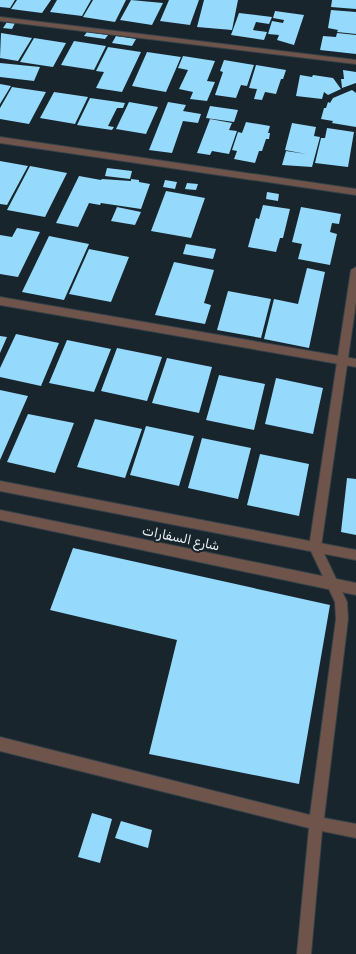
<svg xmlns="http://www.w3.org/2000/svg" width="356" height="954" font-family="Rubik,Cairo,sans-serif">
	<rect width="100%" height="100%" fill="#18252c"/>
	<path fill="#95d9fc" d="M0 0H15L10 8 0 7Z
		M17 0H51L42 13 11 9Z
		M57 0H91L82 16 50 12Z
		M93 0H126L115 22 83 17Z
		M131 0 163 3 152 25 120 20Z
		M169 0H199L190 25 160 21Z
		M204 0H238L232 30 197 27Z
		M332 0H356V9L331 7Z
		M331 10 356 12V34L337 32 338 30 328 28Z
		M275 11 304 15 294 45 277 40 279 35 268 34 272 21 283 23 284 20 273 18Z
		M239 13 272 17 269 24 256 22 253 30 267 32 264 40 231 35Z
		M7 22 15 23 12 29 3 28Z
		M87 32 108 35 105 39 84 36Z
		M1 33 32 38 18 61 0 58Z
		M337 33 356 35V54L320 50 323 36 336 37Z
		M116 36 136 39 132 46 112 43Z
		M34 38 66 43 53 67 20 62Z
		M74 41 106 46 94 70 61 65Z
		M108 47 141 52 122 92 96 88 104 72 96 71Z
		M147 52 181 57 166 92 132 86Z
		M183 56 215 61 207 81 215 82 207 101 190 99 193 92 179 89 188 70 178 68Z
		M224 60 254 65 247 86 241 85 236 98 215 95 223 72 220 71Z
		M0 63 40 67 34 81 0 77Z
		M256 65 286 70 283 79H281L276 94 265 92 262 100 254 99 257 89 249 88Z
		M343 70 356 72V83L342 88 341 79H344Z
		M300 75 312 77 313 75 333 78 341 89 328 95 324 92 322 99 296 96Z
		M0 84 11 86 0 104Z
		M12 87 46 92 29 124 0 119V108Z
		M352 90 356 93V127L332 123 333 121 321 119 324 108H326L328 102 330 103 333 98Z
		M54 92 88 97 75 124 40 118Z
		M90 98 125 103 123 108H117L108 126 114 127 112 130 77 125Z
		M129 102 158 107 146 134 116 129Z
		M168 102 186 105 183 111 201 114 198 123 183 121 172 153 149 150Z
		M210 106 238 110 234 122 206 118Z
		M210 119 232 123 229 130 237 131 229 154 212 151 210 155 197 153Z
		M246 122 270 126 268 133H270L269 139H266L262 151H259L255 163 234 159 237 151 232 150 238 132 242 133Z
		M292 123 316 127 314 136 320 137 312 167 282 165 286 151 306 154 285 150Z
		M327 128 354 132 348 167 315 163 321 138H325Z
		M0 161 28 166 7 205 0 204Z
		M30 166 67 173 45 217 7 210Z
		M107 168 132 171 130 179 105 176Z
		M79 176 101 180 102 179 131 181V179L139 180V182L150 184 141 209 101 203 100 205 89 203 78 227 56 223Z
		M165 180 177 182 175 189 163 187Z
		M187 183 198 184 196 190 185 189Z
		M166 191 205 198 191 238 151 231Z
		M267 192 279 194 278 201 266 199Z
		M263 205 290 209 283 238H280L276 252 248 247 256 218 259 219Z
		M117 207 141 212 135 225 111 221Z
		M301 207 341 214 339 224 332 223 330 232 337 234 330 265 298 259 302 244 292 242Z
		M17 228 40 232 18 277 0 274V235L12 237Z
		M49 236 89 244 64 300 22 292Z
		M186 244 216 249 213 259 183 254Z
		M89 249 129 257 111 302 69 294Z
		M174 262 214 270 204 303 211 305 205 324 155 315Z
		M307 268 325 272 309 348 264 339 274 299 298 304Z
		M228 291 271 299 261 338 217 330Z
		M16 334 59 343 41 386 0 377V368Z
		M0 336 7 337 0 353Z
		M67 340 111 349 94 392 49 383Z
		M117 348 162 357 147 401 101 391Z
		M167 358 212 367 199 413 152 403Z
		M219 375 265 384 254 430 206 420Z
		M276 378 323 388 313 434 265 424Z
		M0 390 28 396 0 460Z
		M28 414 74 423 55 473 7 462Z
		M95 419 142 429 125 478 77 467Z
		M146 426 194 436 179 486 130 475Z
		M202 438 251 448 238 499 188 488Z
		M260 454 309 464 299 516 247 505Z
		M347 478 356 479V535L341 532Z
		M73 548 330 605 299 784 149 754 177 640 50 610Z
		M92 813 112 819 100 863 78 857Z
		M121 821 152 830 148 848 115 838Z"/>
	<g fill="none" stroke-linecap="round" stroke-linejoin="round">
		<defs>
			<path id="minor" d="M0 17 356 60V64L0 21Z
				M0 137 356 189V195L0 143Z
				M356 267V302L321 547 347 602 348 619 324 818 356 824V838L322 831 311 954H297L309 828 0 751V737L310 815 336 619 335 602 309 547 351 270Z"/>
			<path id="tertiary" d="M0 297 356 359V367L0 305Z
				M0 481 356 550V560L0 491Z
				M0 510 356 583V595L0 520Z"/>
		</defs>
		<use href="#minor" stroke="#354148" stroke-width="2"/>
		<use href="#tertiary" stroke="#354148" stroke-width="2"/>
		<use href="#minor" fill="#6e544b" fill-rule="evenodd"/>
		<use href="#tertiary" fill="#6e544b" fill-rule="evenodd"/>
	</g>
	<g text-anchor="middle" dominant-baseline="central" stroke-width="4" stroke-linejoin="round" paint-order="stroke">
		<g font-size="13" fill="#e4edf1" stroke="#18252c">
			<text transform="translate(181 538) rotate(12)">شارع السفارات</text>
		</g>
	</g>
</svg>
